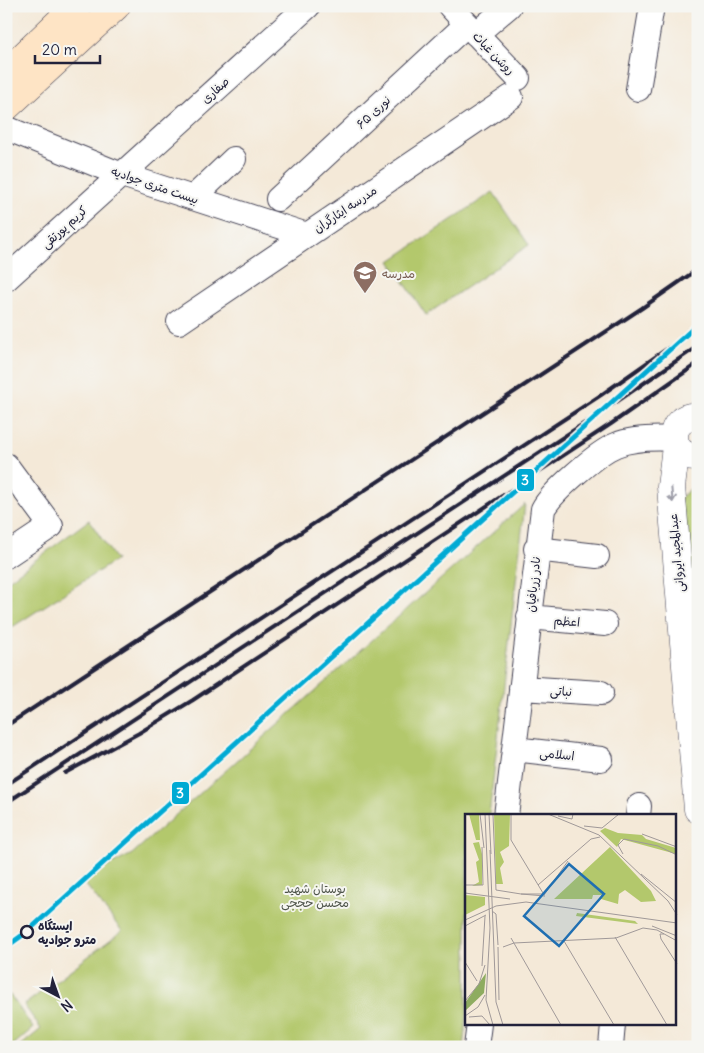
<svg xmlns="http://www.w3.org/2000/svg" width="704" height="1053" font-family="Delius,'Playpen Sans Arabic',sans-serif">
	<rect width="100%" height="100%" fill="#f6f6f2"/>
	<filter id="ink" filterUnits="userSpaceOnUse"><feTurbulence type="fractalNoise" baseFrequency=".02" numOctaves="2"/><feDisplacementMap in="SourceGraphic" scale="10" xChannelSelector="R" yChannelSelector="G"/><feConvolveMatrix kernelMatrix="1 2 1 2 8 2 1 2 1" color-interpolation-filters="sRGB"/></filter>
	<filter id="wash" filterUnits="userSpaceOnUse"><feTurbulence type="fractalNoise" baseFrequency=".0096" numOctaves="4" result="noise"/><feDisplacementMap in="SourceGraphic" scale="20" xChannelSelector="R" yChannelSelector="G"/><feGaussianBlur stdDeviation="1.12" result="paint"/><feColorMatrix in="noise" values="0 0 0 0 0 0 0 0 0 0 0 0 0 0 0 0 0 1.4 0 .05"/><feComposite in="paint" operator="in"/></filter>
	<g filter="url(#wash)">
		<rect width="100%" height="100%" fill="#f4e9d8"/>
		<path fill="#b3c86c" stroke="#6a7554" d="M493 192 529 245 426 315 390 261Z
			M698 482V674L679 499Z
			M525 504 489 815 467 816V1014L463 1047H19L41 1029 24 1005 122 931 82 880 132 854Z
			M89 520 116 560 6 631V582Z
			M6 993 11 996 33 1028 11 1047H6Z"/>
	</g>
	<g filter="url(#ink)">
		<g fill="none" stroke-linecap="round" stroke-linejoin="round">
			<defs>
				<path id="minor" d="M450 6 518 78
					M476 34 509 6
					M638 89 652 6
					M6 128 122 175 307 235
					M193 198 234 159
					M278 199 467 24
					M6 279 308 6
					M179 322 511 97
					M6 465 51 526 6 556
					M536 549 597 556
					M529 617 605 624
					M521 688 601 693
					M514 749 601 759
					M506 816 543 509C552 492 598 452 616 445 633 438 655 438 674 439
					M638 816 639 806
					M476 1047 479 1024
					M611 1047 613 1024"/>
				<path id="tertiary" d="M698 417C666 414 666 459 698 457
					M676 447 671 487 698 809"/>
				<path id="secondary" d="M6 73 76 6
					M6 107 116 6"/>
			</defs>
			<use href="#minor" stroke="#424053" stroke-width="26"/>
			<use href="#tertiary" stroke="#424053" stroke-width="29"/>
			<use href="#secondary" stroke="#424053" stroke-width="29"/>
			<use href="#minor" stroke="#fff" stroke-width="24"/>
			<use href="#tertiary" stroke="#fff" stroke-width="28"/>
			<use href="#secondary" stroke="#fee4c5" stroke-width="28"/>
			<path stroke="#22223b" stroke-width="4" d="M6 726 642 308 698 269
				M65 773 139 733 193 700 611 424 698 363
				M6 785 601 395 698 327
				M6 803 612 405 698 346"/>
			<defs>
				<path id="metro-1" d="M6 947 27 932 698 324"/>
			</defs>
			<use href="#metro-1" stroke="#f6f6f2" stroke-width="9"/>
			<use href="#metro-1" stroke="#00aad4" stroke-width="5"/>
		</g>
		<defs><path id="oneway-shaft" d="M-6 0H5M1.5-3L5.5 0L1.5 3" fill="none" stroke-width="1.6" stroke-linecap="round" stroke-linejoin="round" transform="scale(1.25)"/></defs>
		<use stroke="#9c9ca7" href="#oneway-shaft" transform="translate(672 495) rotate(85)"/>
	</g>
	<defs>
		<symbol id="school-pin" viewBox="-11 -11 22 30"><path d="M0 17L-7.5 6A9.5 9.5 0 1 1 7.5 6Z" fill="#8d6e63" stroke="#f6f6f2"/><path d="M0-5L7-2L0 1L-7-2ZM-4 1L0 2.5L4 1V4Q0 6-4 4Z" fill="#fff"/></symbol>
	</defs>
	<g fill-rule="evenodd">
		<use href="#school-pin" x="351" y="259" width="28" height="38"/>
	</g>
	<circle fill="#f6f6f2" stroke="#22223b" stroke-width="2.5" cx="27" cy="932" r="6"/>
	<g text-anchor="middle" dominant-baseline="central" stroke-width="4" stroke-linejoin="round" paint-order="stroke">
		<g font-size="12" fill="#22223b" stroke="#f6f6f2">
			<text transform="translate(494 53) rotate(46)">روشن غیاث</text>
			<text transform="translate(215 90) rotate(-42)">صفاری</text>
			<text transform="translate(373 112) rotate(-43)">نوری ۶۵</text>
			<text transform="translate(155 185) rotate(19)">بیست متری جوادیه</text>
			<text transform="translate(345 209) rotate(-34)">مدرسه ایثارگران</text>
			<text transform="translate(64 227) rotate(-42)">کریم پورتقی</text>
			<text transform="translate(676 553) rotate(-95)">عبدالمجید ایروانی</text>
			<text transform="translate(533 584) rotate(-84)">نادر زربافیان</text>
			<text transform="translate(567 621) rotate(5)">اعظم</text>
			<text transform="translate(561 691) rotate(3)">نباتی</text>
			<text transform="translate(557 754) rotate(6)">اسلامی</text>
		</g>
		<g font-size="12" fill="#785e54" stroke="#f6f6f2" text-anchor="start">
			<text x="382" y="273">مدرسه</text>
		</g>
		<g font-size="12" fill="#4e544a" stroke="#f6f6f2">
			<text x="315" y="888">بوستان شهید<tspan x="315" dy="14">محسن حججی</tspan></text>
		</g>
		<g font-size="12" font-weight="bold" fill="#22223b" stroke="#f6f6f2" text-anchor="start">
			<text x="38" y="925">ایستگاه<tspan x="38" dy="14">مترو جوادیه</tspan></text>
		</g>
	</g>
	<g transform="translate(465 814)">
		<rect width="211" height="211" fill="#f4e9d8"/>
		<path d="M4 0H14L15 26H11ZM29 0H45L44 32 35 38 39 48 35 54 38 70H31ZM140 14 153 19 177 21 181 25 211 34V40L156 25 152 33 135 17ZM14 28 17 40V71L7 72 14 68 11 48 14 46 8 29ZM145 33 186 77 191 87 176 88 160 76 154 80 153 90 136 85V81H128L127 85H89ZM0 81 20 83V91L0 101ZM112 99 170 107 173 110 111 102Z" fill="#b3c86c"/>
		<path d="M21 159 19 179 0 197V189Z" fill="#8eac60"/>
		<path fill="none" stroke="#a09999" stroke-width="1" d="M15 0 19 34M20 0 25 114 21 186 28 211M24 0 26 40M46 0V26L78 79M83 0 134 21 203 87 212 101M28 1 31 76M93 2 107 5 108 0M119 12 137 14 154 0M177 20 212 33M25 36 31 188 38 211M158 40 153 31 159 25 193 32 212 41M176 60 212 89M0 71H18L17 33M73 71 126 25 135 23M31 76 56 80M0 79 45 85M77 80H56L80 82M79 81 103 47M27 97 31 100 33 131M0 106 31 92 61 88 212 109M0 112 21 101M187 112 212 122M199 120H195L196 125 212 150M150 123 202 211M46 124 96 211M99 127 149 211M33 133 34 186M38 133 49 129 151 124 178 114 192 116 212 127M0 148 12 167M17 152 20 102M0 187 14 170 20 151M0 202 13 193 20 181M4 203 17 202 25 211"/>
		<path fill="#1f6fb2" fill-opacity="0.15" stroke="#1f6fb2" stroke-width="2.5" d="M104 50 139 80 94 132 59 102Z"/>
		<rect width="211" height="211" fill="none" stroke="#22223b" stroke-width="2.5"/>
	</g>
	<g stroke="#f6f6f2" stroke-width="2">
		<rect x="516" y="468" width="19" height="24" rx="5" fill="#00aad4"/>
		<rect x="171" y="781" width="19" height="24" rx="5" fill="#00aad4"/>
	</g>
	<g font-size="14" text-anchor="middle" font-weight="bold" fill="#fff">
		<text x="525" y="485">3</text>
		<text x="180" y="798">3</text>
	</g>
	<rect width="704" height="1053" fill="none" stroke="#f6f6f2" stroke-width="25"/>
	<g transform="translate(58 996) rotate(139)" stroke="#f6f6f2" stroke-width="4" paint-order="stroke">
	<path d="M0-4L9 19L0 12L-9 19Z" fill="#22223b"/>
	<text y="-8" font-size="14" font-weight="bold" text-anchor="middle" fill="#22223b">N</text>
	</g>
	<path d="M35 55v8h65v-8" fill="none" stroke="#22223b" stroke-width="2.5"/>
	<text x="42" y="55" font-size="15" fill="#22223b" stroke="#f6f6f2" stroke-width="4" paint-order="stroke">20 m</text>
</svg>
